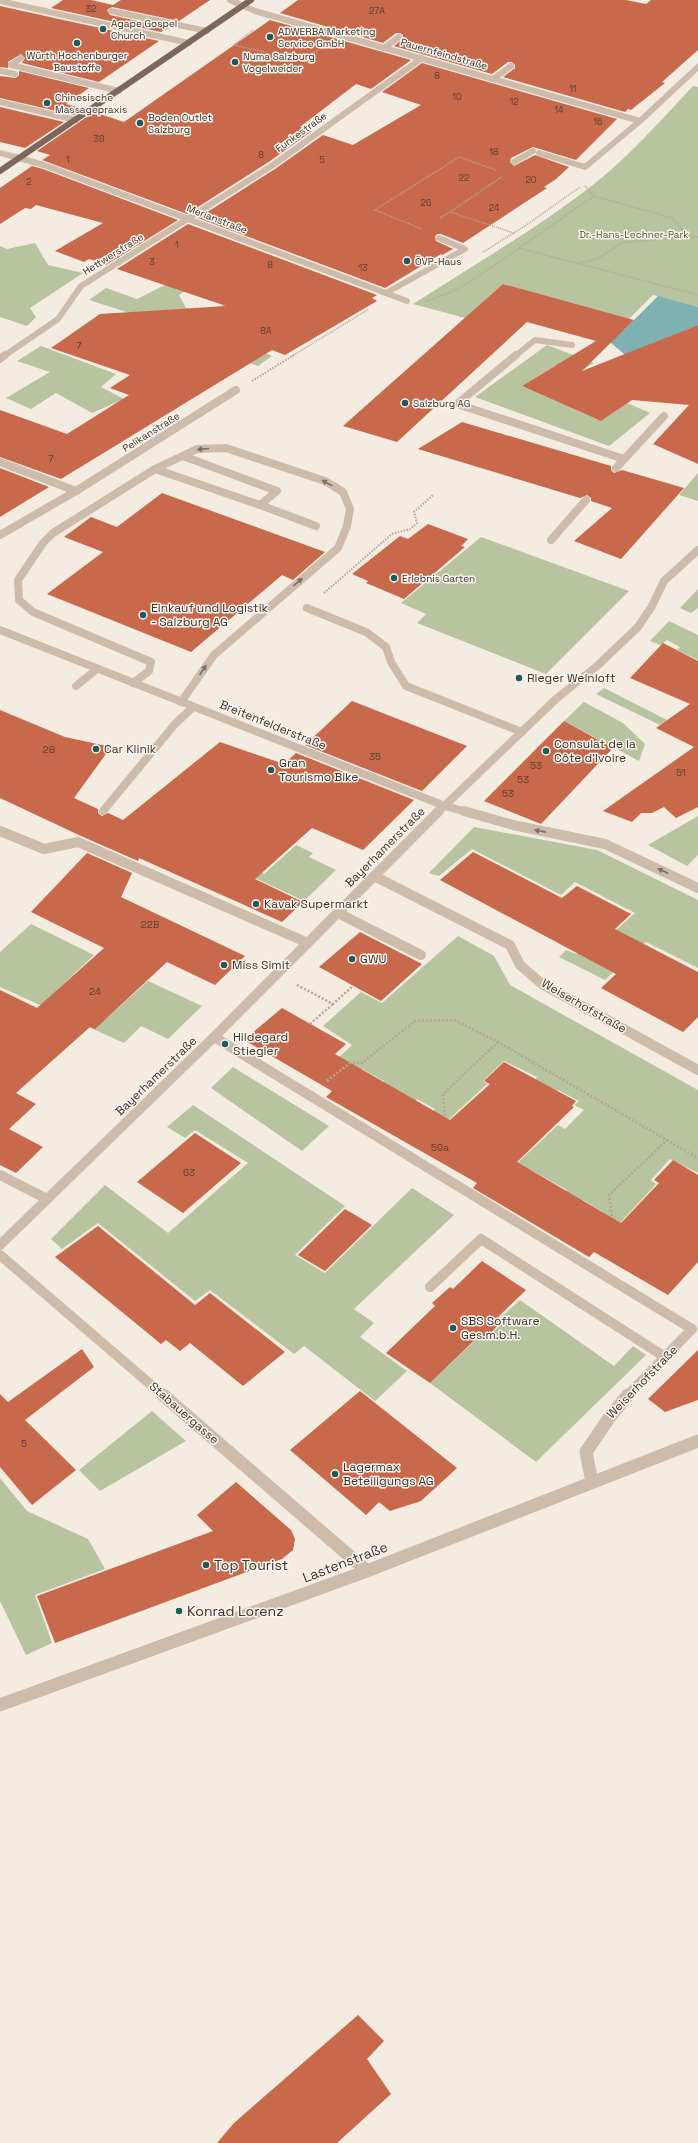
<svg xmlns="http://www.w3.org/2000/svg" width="698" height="2143" font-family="'Space Grotesk',sans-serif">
	<rect width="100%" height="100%" fill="#f4ebe1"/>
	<path fill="#b8c4a0" d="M693 86 698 87V307L653 295 629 319 503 284 465 318 413 304C472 266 533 231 589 188 627 159 660 121 693 86Z
		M35 243 48 265 83 273 30 308 36 317 27 326 0 317V246L7 249Z
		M235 250 248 253 179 295 186 308 204 315 250 291 206 327 272 356 258 366 218 352 164 324 89 300 106 288 137 299Z
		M547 345 594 363 576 373 556 365 522 386 601 421 627 403 650 413 609 446 475 397Z
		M41 346 116 374 101 387 124 399 92 413 56 393 31 409 6 398 50 372 17 361Z
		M698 473V501L679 495Z
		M481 537 629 591 546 674 417 623 426 614 401 603Z
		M698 589V608L691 613 680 608Z
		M669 621 698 635V660L677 650 680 647 667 640 661 645 650 641Z
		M604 688 667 720 660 725 596 694Z
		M584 702 623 723 645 744 639 761 564 721Z
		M698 816V855L687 866 648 845Z
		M474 827 597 850 698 900V968L646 942 605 980 559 957 566 950 576 954 606 927 615 931 635 913 575 882 561 895 472 849 439 876 429 873Z
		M296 845 313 853 309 857 336 870 304 901 236 869 242 863 264 874Z
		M31 924 94 955 57 990 108 1017 148 981 202 1006 168 1039 141 1026 124 1043 0 987V952Z
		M458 936 494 956 510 985 698 1090V1173L670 1159 651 1180 656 1184 617 1226 600 1216 603 1212 583 1200 579 1204 563 1195 567 1190 529 1169 525 1172 515 1165 558 1125 565 1129 584 1110 574 1105 579 1101 558 1090 554 1094 534 1082 537 1077 504 1061 483 1081 487 1084 445 1123 431 1115 435 1109 417 1099 413 1104 381 1085 384 1081 362 1069 359 1071 338 1058 352 1045 323 1026 361 992 382 1003Z
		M233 1067 329 1126 302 1151 211 1088Z
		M193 1105 345 1206 295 1255 325 1273 412 1188 454 1215 354 1309 374 1323 360 1337 407 1371 375 1401 304 1346 294 1354 210 1290 195 1301 98 1223 62 1249 51 1239 105 1185 168 1233 248 1163 195 1130 185 1138 167 1127Z
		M520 1300 614 1366 633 1346 646 1355 536 1462 430 1383 479 1337 484 1340 504 1322 501 1317Z
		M152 1411 186 1441 100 1491 79 1470Z
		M0 1478 27 1511 88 1539 105 1569 35 1595 52 1643 26 1655 0 1601Z"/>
	<path fill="#7fb0b2" d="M658 296 698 307V325L651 344 630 359 604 337 625 329Z"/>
	<path fill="#c8694b" d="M63 0H91L113 5 121 0H210L179 21 112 7 107 10 110 15 169 28 161 32 51 8Z
		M298 0H626L646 4 651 0H698V50L662 82 665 83 631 110 628 109 625 112 503 77 515 68V65L512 62H508L492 74 394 46 403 39V35L400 33H396L383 43 280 13Z
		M0 6 159 41 99 82 22 63 25 58 21 54 8 62V68L0 67Z
		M270 20 411 60 371 89 356 84 300 127 312 131 270 161 187 214 42 160 50 155 37 151 94 112 124 122Z
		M422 63 617 119 576 160 533 147 511 158 510 162 514 166 535 155 569 167 556 179 544 187 547 188 463 243 441 234H437L435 237 436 241 453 249 442 255 441 254 385 288 198 218 275 169 323 135 353 145 421 105 382 92Z
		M19 71 89 88 66 104 83 109 74 115 0 98V76L16 78 19 75Z
		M0 107 64 122 25 148 0 142Z
		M32 166 43 169 178 220 106 265 89 259 84 262 55 251 103 223 36 205 31 209 25 208 0 224V188Z
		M188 224 377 295 372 298 377 301 285 355 272 350 61 479 0 457V410L67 434 129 395 110 388 130 375 51 348 100 314 226 306 117 269Z
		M503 284 634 320 582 371 698 325V464L653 444 689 405 632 400 601 421 522 386 596 341 527 322 397 442 343 426Z
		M462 422 611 466V470L614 473 622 470 684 488 621 559 574 541 612 508 591 501V498L587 495 580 498 418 449Z
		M0 468 49 487 0 517Z
		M162 493 325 552 293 580 282 575 191 652 47 594 103 552 64 537 91 517 117 527Z
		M428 524 468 539 461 546 465 547 404 599 366 583 368 581 352 574 400 536 408 539Z
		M663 643 698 661V807L676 818 664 807 652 813H641L632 822 603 811 694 747 656 728 690 704 630 678Z
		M352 701 467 746 422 791 305 745Z
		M0 710 65 737 111 747 74 798 98 809V813L102 816 108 813 123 820 220 742 284 764 296 753 414 800 363 850 312 828 255 879 303 902 282 922 139 858 138 861 81 836 0 798Z
		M564 721 613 748 541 824 484 801Z
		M473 852 562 898 577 886 631 914 615 929 698 972V1017L683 1032 601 988 616 974 440 880Z
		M87 853 132 873 121 897 245 956 215 985 167 962 95 1029 90 1027 16 1093 36 1104 9 1129 43 1147 16 1173 0 1165V990L37 1008 104 948 31 912Z
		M360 932 422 964 381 1001 319 967Z
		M282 1008 346 1044 335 1054 450 1120 490 1084 484 1081 504 1062 576 1101 572 1106 574 1107 517 1162 621 1223 659 1183 654 1180 673 1160 698 1175V1262L668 1295 594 1252 589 1257 473 1188 477 1183 326 1097 332 1091 244 1040Z
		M195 1133 241 1163 183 1213 137 1182Z
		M345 1209 372 1225 325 1271 298 1255Z
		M98 1226 195 1305 210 1293 285 1352 243 1386 190 1343 180 1351 166 1340 161 1344 55 1257Z
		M482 1261 526 1290 498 1317 503 1320 484 1340 479 1336 430 1383 386 1353 435 1306 432 1303 450 1287 453 1289Z
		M82 1349 94 1367 25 1420 76 1470 32 1505 0 1467V1394L8 1402Z
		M698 1350V1400L665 1412 648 1399Z
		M360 1391 457 1468 421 1501 390 1511 379 1502 366 1515 290 1450Z
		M236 1482 291 1530 295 1539 293 1550 282 1559 55 1643 37 1596 213 1531 197 1515Z
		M358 2015 384 2041 367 2059 391 2094 337 2143H217L234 2123Z"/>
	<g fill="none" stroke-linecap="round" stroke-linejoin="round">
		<path stroke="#b9a596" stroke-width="1.5" stroke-dasharray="1 1" stroke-linecap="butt" d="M253 30 234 45 265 52
			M300 60 318 50
			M585 186 594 196 672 218 689 237H698
			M450 212 503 176
			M440 218 450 212 514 233
			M422 229 375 210 459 157 496 170
			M519 248 594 196
			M483 252 525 226 580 187
			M579 263 597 259 624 242 689 237
			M425 301C461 292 489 269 519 248L698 295
			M292 356 369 309"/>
		<path stroke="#b9a596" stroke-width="2" stroke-dasharray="1.5 1.5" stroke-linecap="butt" d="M252 381 294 355
			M324 593 392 534 410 529 417 523 414 512 433 495"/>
		<path stroke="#b9a596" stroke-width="2.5" stroke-dasharray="2 2" stroke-linecap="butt" d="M297 985 333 1004 353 986
			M310 1024 333 1004
			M327 1081 350 1063H362L415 1021 454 1020 498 1042 698 1158
			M445 1116 443 1094 498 1042
			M612 1216 609 1195 667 1140"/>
		<path stroke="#cdbbac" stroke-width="6" d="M0 1 189 43
			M111 11 207 31
			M384 48 399 37
			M21 58 11 65 119 91
			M0 71 15 74
			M493 79 511 66
			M0 102 76 120
			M0 153 19 158
			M514 162 533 151
			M386 293 465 249 439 238
			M515 356 535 340 572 345"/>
		<path stroke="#cdbbac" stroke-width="8" d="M516 355 457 404 624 459
			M616 468 664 416
			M155 469 260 505 277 491 183 456
			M260 505 316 526
			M551 540 586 500
			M307 608 366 632 386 647 391 662 406 686 522 732
			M133 683 149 671 151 662 33 612 19 600 18 580 43 543 53 533 155 469 197 449 226 448 325 481 343 492 350 509 347 526 338 548 214 655 181 702
			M76 686 97 669
			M103 811 175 724 193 707"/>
		<path stroke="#cdbbac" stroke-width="10" d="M0 831 44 849 78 842 308 943
			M374 876 510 945 520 965 542 984 698 1070
			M338 913 421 955
			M214 1037 692 1329
			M0 1175 47 1199
			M430 1287 481 1239 665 1357"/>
		<path stroke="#cdbbac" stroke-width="6" d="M230 0 255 11 640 121 698 67
			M539 153 585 167 640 121
			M19 158 44 165 407 301
			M4 356 58 319 81 286 273 165 422 58"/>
		<path stroke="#cdbbac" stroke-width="8" d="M0 359 5 355
			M0 462 76 491
			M0 535 76 491 236 390
			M0 630 445 806 467 812
			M438 812 556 699 597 666 638 627 652 606 664 581 698 550"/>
		<path stroke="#cdbbac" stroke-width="10" d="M464 811 513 825 605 844 698 888
			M0 1245 214 1037 439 811
			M0 1255 164 1396
			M627 1396 692 1329"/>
		<path stroke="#cdbbac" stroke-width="13" d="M163 1395 367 1571
			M592 1482 586 1452 609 1418 628 1395
			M0 1705 367 1571 698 1441"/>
		<path stroke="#7d675c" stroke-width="6" d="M0 171 251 0"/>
	</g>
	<defs><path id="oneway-solid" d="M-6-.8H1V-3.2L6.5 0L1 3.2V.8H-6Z"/></defs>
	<g fill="#7d6f65">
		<use href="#oneway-solid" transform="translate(203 449) rotate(175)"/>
		<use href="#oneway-solid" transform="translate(327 483) rotate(-151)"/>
		<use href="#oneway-solid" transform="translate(298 582) rotate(-40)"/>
		<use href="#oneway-solid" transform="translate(203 670) rotate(-56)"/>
		<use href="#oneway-solid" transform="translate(540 831) rotate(-169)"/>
		<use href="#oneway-solid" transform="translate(663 871) rotate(-155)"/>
	</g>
	<g fill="#1f5a5e" stroke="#fbf5ee" stroke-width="1.5">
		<circle cx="103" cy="29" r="4"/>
		<circle cx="270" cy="37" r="4"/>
		<circle cx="77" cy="43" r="4"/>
		<circle cx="235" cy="62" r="4"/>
		<circle cx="47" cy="103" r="4"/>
		<circle cx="140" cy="123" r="4"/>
		<circle cx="407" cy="261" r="4"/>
		<circle cx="405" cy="403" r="4"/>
		<circle cx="394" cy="578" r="4"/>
		<circle cx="143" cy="615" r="4"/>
		<circle cx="519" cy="678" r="4"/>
		<circle cx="96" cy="749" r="4"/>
		<circle cx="546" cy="751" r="4"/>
		<circle cx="271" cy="770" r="4"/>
		<circle cx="256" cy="904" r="4"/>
		<circle cx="352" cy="959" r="4"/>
		<circle cx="224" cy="965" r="4"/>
		<circle cx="225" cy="1044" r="4"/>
		<circle cx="453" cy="1328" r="4"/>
		<circle cx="335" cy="1474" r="4"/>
		<circle cx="206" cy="1565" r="4"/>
		<circle cx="179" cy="1611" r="4"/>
	</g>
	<g text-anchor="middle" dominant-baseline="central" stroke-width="3" stroke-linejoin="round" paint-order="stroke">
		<g font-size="9" fill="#5e3e33">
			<text x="91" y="9">32</text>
			<text x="377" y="11">27A</text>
			<text x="437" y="76">8</text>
			<text x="573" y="89">11</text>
			<text x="457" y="97">10</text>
			<text x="514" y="102">12</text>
			<text x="559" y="110">14</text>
			<text x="598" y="122">16</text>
			<text x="99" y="139">39</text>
			<text x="494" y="152">18</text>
			<text x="261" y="155">8</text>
			<text x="68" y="160">1</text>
			<text x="322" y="160">5</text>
			<text x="464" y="178">22</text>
			<text x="531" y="180">20</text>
			<text x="29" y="182">2</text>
			<text x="426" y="203">26</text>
			<text x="494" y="208">24</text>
			<text x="177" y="245">1</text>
			<text x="152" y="262">3</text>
			<text x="270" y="265">8</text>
			<text x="363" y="268">13</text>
			<text x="266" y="331">8A</text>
			<text x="79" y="346">7</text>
			<text x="51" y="459">7</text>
		</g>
		<g font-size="10" fill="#3b302b" stroke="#fbf5ee" text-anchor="start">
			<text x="111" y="23">Agape Gospel<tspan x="111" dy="12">Church</tspan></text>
			<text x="278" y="31">ADWERBA Marketing<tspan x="278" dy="12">Service GmbH</tspan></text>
			<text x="77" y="55" text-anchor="middle">Würth Hochenburger<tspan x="77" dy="12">Baustoffe</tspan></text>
			<text x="243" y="56">Numa Salzburg<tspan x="243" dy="12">Vogelweider</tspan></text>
			<text x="55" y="97">Chinesische<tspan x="55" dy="12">Massagepraxis</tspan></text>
			<text x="148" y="117">Boden Outlet<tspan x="148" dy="12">Salzburg</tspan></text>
			<text x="415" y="261">ÖVP-Haus</text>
			<text x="413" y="403">Salzburg AG</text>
			<text x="402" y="578">Erlebnis Garten</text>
		</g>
		<g font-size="10" fill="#3b302b" stroke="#fbf5ee">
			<text transform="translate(444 54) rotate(16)">Pauernfeindstraße</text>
			<text transform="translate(301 132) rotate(-36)">Funkestraße</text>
			<text transform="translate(217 219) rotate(21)">Merianstraße</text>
			<text transform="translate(113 254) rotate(-32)">Hettwerstraße</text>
			<text transform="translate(151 432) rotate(-32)">Pelikanstraße</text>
		</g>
		<g font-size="10" fill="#4a5a2e" stroke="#fbf5ee">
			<text x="634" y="234">Dr.-Hans-Lechner-Park</text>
		</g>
		<g font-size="10" fill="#5e3e33">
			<text x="49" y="749">28</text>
			<text x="375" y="756">35</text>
			<text x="536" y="765">53</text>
			<text x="681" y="772">51</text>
			<text x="523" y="779">53</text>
			<text x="508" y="793">53</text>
			<text x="150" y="924">22B</text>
			<text x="95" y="991">24</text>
			<text x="440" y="1147">59a</text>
			<text x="189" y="1172">63</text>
			<text x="24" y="1443">5</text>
		</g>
		<g font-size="12" fill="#3b302b" stroke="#fbf5ee" text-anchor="start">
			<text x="151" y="608">Einkauf und Logistik<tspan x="151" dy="14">- Salzburg AG</tspan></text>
			<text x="527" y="678">Rieger Weinloft</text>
			<text x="554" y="744">Consulat de la<tspan x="554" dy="14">Côte d'Ivoire</tspan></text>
			<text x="104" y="749">Car Klinik</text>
			<text x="279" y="763">Gran<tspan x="279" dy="14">Tourismo Bike</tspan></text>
			<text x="264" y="904">Kavak Supermarkt</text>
			<text x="360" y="959">GWU</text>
			<text x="232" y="965">Miss Simit</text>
			<text x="233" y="1037">Hildegard<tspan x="233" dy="14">Stiegler</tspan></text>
			<text x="461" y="1321">SBS Software<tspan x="461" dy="14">Ges.m.b.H.</tspan></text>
			<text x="343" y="1467">Lagermax<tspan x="343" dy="14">Beteiligungs AG</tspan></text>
		</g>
		<g font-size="12" fill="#3b302b" stroke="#fbf5ee">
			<text transform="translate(273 725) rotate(22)">Breitenfelderstraße</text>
			<text transform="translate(385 847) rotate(-45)">Bayerhamerstraße</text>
			<text transform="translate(584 1006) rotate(30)">Weiserhofstraße</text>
			<text transform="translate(156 1076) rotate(-44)">Bayerhamerstraße</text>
			<text transform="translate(642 1382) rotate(-46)">Weiserhofstraße</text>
			<text transform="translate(184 1413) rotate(41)">Stabauergasse</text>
		</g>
		<g font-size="14" fill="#3b302b" stroke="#fbf5ee">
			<text transform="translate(345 1562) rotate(-21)">Lastenstraße</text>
		</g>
		<g font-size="14" fill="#3b302b" stroke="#fbf5ee" text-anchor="start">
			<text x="214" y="1565">Top Tourist</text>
			<text x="187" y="1611">Konrad Lorenz</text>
		</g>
	</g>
</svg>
